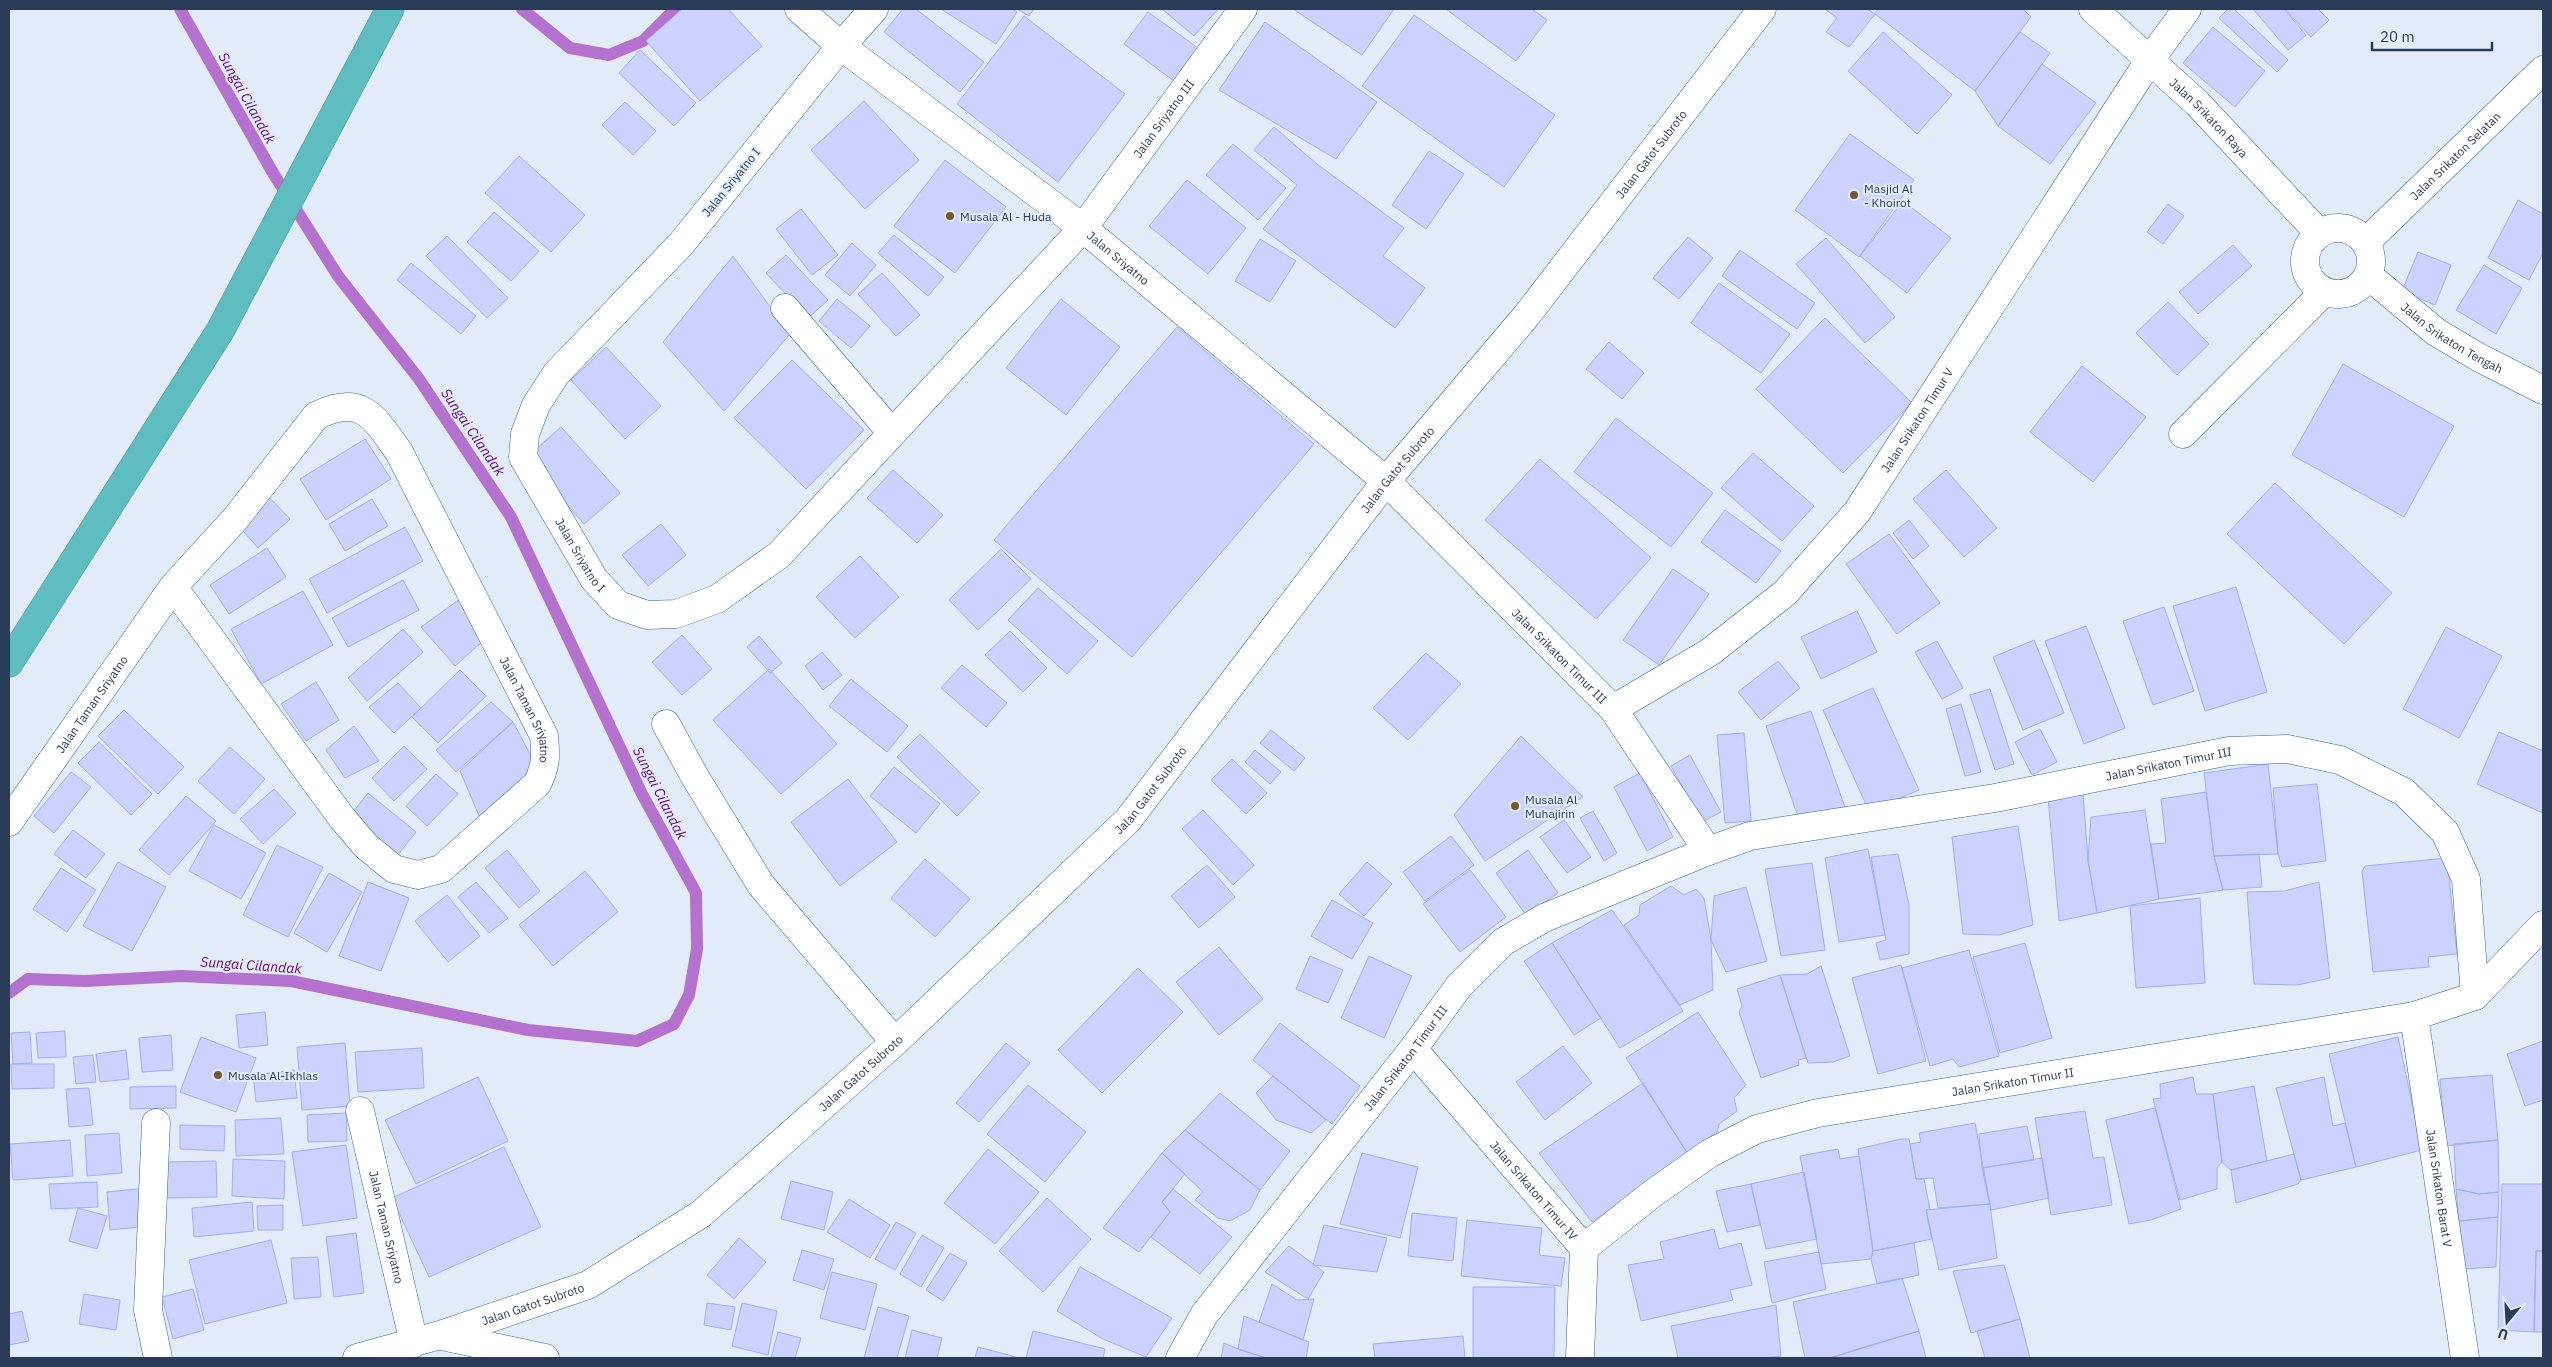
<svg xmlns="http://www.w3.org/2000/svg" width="2552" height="1367" font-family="'IBM Plex Sans',sans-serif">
	<rect width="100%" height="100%" fill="#e2ecf9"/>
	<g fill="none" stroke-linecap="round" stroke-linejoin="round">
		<path stroke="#b471ce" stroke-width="12" d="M522 9 570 48 609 55 643 41 675 9
			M9 993 28 979 85 981 182 976 291 981 528 1030 637 1041 674 1024 689 995 697 949 696 893 642 794 511 517 419 379 338 276 273 173 180 9"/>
	</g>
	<path fill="#cad2fd" stroke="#a0adf6" d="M682 9H728L762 46 700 101 646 41Z
		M903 9H916L984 62 960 92 884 32Z
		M941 9H1012L1017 12 996 44Z
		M1017 9H1034L1029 16Z
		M1162 9H1218L1194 36Z
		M1293 9H1394L1362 55Z
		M1446 9H1532L1547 20 1516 61Z
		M1825 9H1867L1875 14 1849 47 1826 32 1837 18Z
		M1879 9H2023L2031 17 1975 91 1875 14Z
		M2228 9H2234L2288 60 2277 72 2219 18Z
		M2253 9H2284L2306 35 2288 50Z
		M2285 9H2318L2329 20 2311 37Z
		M1148 12 1198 48 1174 81 1124 44Z
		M1414 15 1555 115 1504 187 1362 86Z
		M1024 16 1125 94 1058 182 957 104Z
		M1265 22 1377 102 1336 159 1219 90Z
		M2213 27 2265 71 2235 107 2183 63Z
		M1883 32 1952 95 1917 134 1848 71Z
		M2020 32 2050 53 1998 126 1975 91Z
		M640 50 696 103 674 126 619 73Z
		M2042 64 2096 103 2050 164 1998 126Z
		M864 101 919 160 865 209 811 150Z
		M625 102 656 131 633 155 602 125Z
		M1274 127 1317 164 1404 228 1383 256 1425 288 1395 328 1263 229 1297 185 1254 150Z
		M1850 134 1914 180 1859 257 1795 210Z
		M1233 144 1286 188 1258 220 1206 175Z
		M1429 151 1464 174 1426 229 1392 205Z
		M519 156 585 215 551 252 485 193Z
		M945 160 1006 207 955 273 894 226Z
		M1187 180 1246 228 1208 274 1149 226Z
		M2518 200 2543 214V253L2529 280 2488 258Z
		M1903 201 1951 238 1907 293 1860 256Z
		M2168 204 2184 216 2163 244 2147 232Z
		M801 209 838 255 812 275 776 229Z
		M494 212 539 251 511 281 467 242Z
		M894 235 944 277 928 296 878 253Z
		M447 236 508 298 487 318 426 256Z
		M1688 237 1713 258 1679 299 1653 278Z
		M1826 238 1895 317 1865 343 1796 264Z
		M1260 239 1296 261 1270 302 1235 281Z
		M852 243 876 265 850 296 825 275Z
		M2233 245 2252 266 2198 314 2179 292Z
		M1740 250 1815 303 1797 329 1722 276Z
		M2418 252 2451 265 2435 305 2402 291Z
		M786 255 828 300 808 318 766 273Z
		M733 256 790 334 724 411 663 342Z
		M411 263 476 316 461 334 397 280Z
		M2484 265 2522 288 2496 334 2456 310Z
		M882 273 920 315 896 336 858 294Z
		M1719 283 1790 334 1761 373 1691 323Z
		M837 299 870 326 851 348 819 321Z
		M1061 299 1120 347 1066 415 1006 368Z
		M2168 302 2209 344 2177 375 2136 333Z
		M1825 318 1912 403 1843 473 1756 389Z
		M1177 327 1314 444 1132 657 994 540Z
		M1609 342 1644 373 1622 399 1586 369Z
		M606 347 661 406 625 439 571 380Z
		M792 360 864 430 806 489 734 418Z
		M2343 364 2454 426 2404 517 2292 455Z
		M2082 366 2146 417 2093 482 2030 432Z
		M1616 418 1713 493 1671 547 1574 472Z
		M561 427 620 493 584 524 526 458Z
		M365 439 391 479 326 520 300 479Z
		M1753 453 1814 506 1782 541 1721 488Z
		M1540 459 1651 558 1596 619 1485 520Z
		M893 470 943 515 917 543 867 498Z
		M1946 470 1997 528 1964 557 1913 499Z
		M2275 483 2392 593 2344 644 2227 534Z
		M268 496 290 519 258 548 237 524Z
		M372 499 388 526 345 551 329 524Z
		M1725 510 1781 551 1756 583 1701 542Z
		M1909 520 1929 546 1913 559 1893 533Z
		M661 524 686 555 648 586 622 555Z
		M405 527 423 561 327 613 309 579Z
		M1889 534 1940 603 1897 634 1846 564Z
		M267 548 286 577 229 614 210 585Z
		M1001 549 1031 579 978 630 949 600Z
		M860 556 899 597 855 638 816 597Z
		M1673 569 1709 594 1659 665 1623 640Z
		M403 580 419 610 348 647 332 618Z
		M2236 587 2267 692 2205 711 2173 606Z
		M1038 588 1098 641 1067 674 1008 620Z
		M303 591 333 645 261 684 231 629Z
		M460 599 484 640 455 666 421 627Z
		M2164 607 2194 691 2153 705 2123 621Z
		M1857 611 1877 652 1821 679 1801 637Z
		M2086 626 2125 728 2084 744 2045 641Z
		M2446 627 2502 656 2459 738 2403 709Z
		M403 629 423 652 367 701 348 678Z
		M1010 631 1047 668 1023 692 985 655Z
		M682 635 712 669 682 695 652 662Z
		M759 636 782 663 770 673 747 647Z
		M2034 640 2064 713 2023 730 1993 657Z
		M1937 641 1963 688 1942 699 1915 652Z
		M822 652 842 675 823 690 805 666Z
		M1426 653 1461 684 1408 740 1373 708Z
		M1778 661 1800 688 1761 720 1738 692Z
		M962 665 1007 703 986 727 941 688Z
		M769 669 837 744 781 794 713 720Z
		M460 670 486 696 438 743 412 717Z
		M851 679 908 726 887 752 829 706Z
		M316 682 339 720 306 741 281 704Z
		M398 683 421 708 394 733 369 707Z
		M1873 688 1919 790 1869 811 1823 710Z
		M1990 689 2014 764 1995 770 1970 695Z
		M491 702 513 722 456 772 436 750Z
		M1961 704 1981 772 1965 776 1946 709Z
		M124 710 184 767 158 794 98 736Z
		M1811 711 1846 810 1801 825 1766 726Z
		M513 722 539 771 480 818 460 771Z
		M354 726 379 761 345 778 326 750Z
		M2040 729 2057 762 2032 775 2015 742Z
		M1271 730 1305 758 1294 771 1260 743Z
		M2499 732 2543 751V813L2477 784Z
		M1744 733 1751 821 1725 823 1717 735Z
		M920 734 980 792 957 816 897 757Z
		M1521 736 1583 797 1485 861 1454 815Z
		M99 742 152 794 131 815 78 763Z
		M404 746 427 769 394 801 372 778Z
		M230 747 265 779 234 814 198 781Z
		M1255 750 1281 772 1270 784 1245 762Z
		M1690 755 1721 812 1702 822 1671 766Z
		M1232 759 1267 793 1246 814 1211 780Z
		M2268 764 2278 854 2214 856 2204 773Z
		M894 767 940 804 916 833 870 796Z
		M71 772 91 787 54 833 34 816Z
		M1640 773 1673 837 1647 851 1614 787Z
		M436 774 458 794 427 826 406 806Z
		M848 779 897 842 840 886 791 822Z
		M2317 784 2326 861 2282 867 2278 854 2273 788Z
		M274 789 296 813 263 844 240 819Z
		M2206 792 2214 856 2223 890 2159 899 2151 844 2166 843 2161 799Z
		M368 793 416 832 397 856 349 817Z
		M2083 793 2088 860 2097 913 2059 921 2048 797Z
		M186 796 216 821 169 875 139 850Z
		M1203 810 1254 865 1233 885 1182 829Z
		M2145 810 2159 899 2097 913 2088 860 2091 817Z
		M1593 811 1617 853 1604 861 1580 818Z
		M1564 820 1591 857 1567 873 1540 837Z
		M214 825 266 853 241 899 189 871Z
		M2018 826 2033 925 1999 935 1963 934 1952 837Z
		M73 830 105 854 86 878 54 854Z
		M1451 836 1474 865 1425 901 1403 872Z
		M277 845 323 867 288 937 243 915Z
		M1868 849 1885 935 1839 942 1825 858Z
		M507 850 540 891 519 908 485 868Z
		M1528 850 1558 893 1526 915 1496 873Z
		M1898 854 1909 905V954L1880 960 1876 943 1886 940 1885 935 1871 857Z
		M2259 854 2262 887 2223 890 2214 856Z
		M2447 858 2457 954 2428 957 2429 967 2373 972 2362 871 2365 866Z
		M925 859 970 899 935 937 891 898Z
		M118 862 166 887 132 951 83 926Z
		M1367 862 1392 884 1364 916 1339 894Z
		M1812 863 1825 950 1781 956 1765 869Z
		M1207 865 1235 897 1199 928 1171 896Z
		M61 868 96 890 67 932 33 909Z
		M1470 870 1506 917 1460 952 1423 904Z
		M585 871 618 912 553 966 519 925Z
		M329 873 362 892 327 952 294 933Z
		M368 882 409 898 381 971 339 956Z
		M476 882 508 918 489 933 458 897Z
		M2319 882 2330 978 2297 985 2254 984 2247 892 2284 891Z
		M1671 886 1684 895 1696 889 1704 898 1711 940 1713 990 1680 1005 1624 925 1639 915 1640 905Z
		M1746 887 1767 961 1726 972 1711 940 1714 896Z
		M447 895 480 936 448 962 415 921Z
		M2200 898 2205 983 2136 988 2130 906Z
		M1332 900 1373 923 1352 959 1311 936Z
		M1612 910 1683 1011 1620 1048 1552 943Z
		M1552 943 1601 1018 1574 1035 1524 961Z
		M2025 943 2052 1038 2000 1053 1973 957Z
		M1219 947 1263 999 1219 1035 1176 982Z
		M1969 950 1999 1056 1959 1067 1953 1059 1930 1066 1902 968Z
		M1310 956 1343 970 1328 1003 1296 989Z
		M1369 956 1412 976 1384 1038 1341 1018Z
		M1901 965 1926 1061 1878 1074 1852 978Z
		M1821 966 1850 1056 1833 1062 1808 1063 1780 975 1807 974Z
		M1138 968 1183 1012 1102 1093 1058 1050Z
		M1780 975 1806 1058 1798 1060 1799 1065 1761 1078 1739 1012 1742 1006 1737 989Z
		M265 1012 268 1045 239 1048 236 1015Z
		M1698 1012 1746 1085 1734 1098 1737 1111 1719 1124 1717 1132 1688 1154 1626 1058Z
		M1280 1023 1360 1086 1332 1124 1253 1060Z
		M65 1031 66 1057 38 1058 36 1033Z
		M30 1032 32 1063 13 1064 11 1033Z
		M171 1035 173 1070 142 1072 139 1038Z
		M201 1037 256 1058 236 1112 180 1092Z
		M2398 1037 2422 1150 2356 1167 2329 1054Z
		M2543 1041V1100L2525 1106 2507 1054Z
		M345 1043 350 1106 302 1110 297 1047Z
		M1006 1043 1030 1063 979 1122 956 1103Z
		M1563 1046 1592 1083 1545 1120 1516 1082Z
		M422 1048 424 1088 358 1092 355 1052Z
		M126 1050 129 1079 100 1082 96 1054Z
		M93 1055 96 1082 76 1084 73 1057Z
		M11 1064H54V1088L12 1089Z
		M294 1070 297 1098 256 1102 253 1075Z
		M2492 1075 2498 1140 2446 1146 2440 1079Z
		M1273 1076 1326 1120 1311 1133 1276 1120 1256 1093Z
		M478 1077 508 1141 416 1184 385 1120Z
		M2193 1077 2196 1094H2213L2222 1162 2217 1168V1189L2180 1200 2153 1099 2161 1098 2160 1084Z
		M2324 1077 2333 1126 2345 1123 2356 1167 2301 1180 2276 1088Z
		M1643 1083 1688 1154 1592 1222 1539 1153Z
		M1028 1085 1086 1132 1045 1182 987 1134Z
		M176 1086V1108L130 1109V1087Z
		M2254 1086 2267 1161 2231 1170 2222 1162 2213 1094Z
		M89 1088 93 1125 69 1127 66 1089Z
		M1220 1093 1290 1151 1260 1190 1185 1130Z
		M2155 1108 2181 1209 2151 1220 2129 1224 2106 1120Z
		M2085 1111 2093 1158 2104 1157 2112 1205 2051 1215 2035 1118Z
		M346 1113 347 1141 308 1142 307 1115Z
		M281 1118 284 1154 236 1156 235 1120Z
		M1975 1123 1990 1204 1938 1208 1933 1178 1916 1179 1910 1144 1921 1142 1919 1133Z
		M180 1125 225 1126 224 1151 180 1149Z
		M2027 1126 2034 1160 1982 1168 1979 1134Z
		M1185 1130 1260 1190 1250 1210 1230 1221 1218 1218 1195 1200 1203 1192 1162 1153Z
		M119 1133 122 1173 87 1176 85 1135Z
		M1901 1139H1909L1916 1179H1924L1930 1209 1926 1210 1932 1239 1873 1251 1858 1149Z
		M70 1140 73 1176 13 1180 10 1144Z
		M2498 1140 2499 1192 2479 1194 2456 1189 2454 1144Z
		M346 1145 357 1218 303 1226 292 1152Z
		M504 1147 541 1227 429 1277 392 1198Z
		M988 1149 1039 1192 995 1244 944 1203Z
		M1838 1149 1840 1159 1859 1156 1873 1251 1871 1259 1821 1264 1800 1156Z
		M1162 1153 1185 1174 1162 1202 1170 1212 1139 1252 1103 1228Z
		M1362 1153 1418 1167 1400 1238 1340 1224Z
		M2294 1154 2301 1180 2298 1184 2236 1203 2231 1170Z
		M2042 1158 2049 1198 1991 1210 1982 1168Z
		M233 1159 285 1161 284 1199 232 1196Z
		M216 1161 217 1197 166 1198 165 1162Z
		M1804 1172 1817 1239 1766 1249 1751 1184Z
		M791 1181 833 1192 824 1230 781 1219Z
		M97 1182 98 1207 51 1209 49 1184Z
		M1751 1184 1760 1225 1727 1232 1716 1191Z
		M2502 1184H2543V1251H2536L2534 1332 2498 1330Z
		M146 1188 149 1226 110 1230 107 1192Z
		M1173 1189 1232 1237 1200 1274 1151 1237 1170 1212 1162 1202Z
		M2456 1189 2479 1194 2499 1192 2498 1217 2459 1221Z
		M1047 1198 1091 1239 1043 1292 999 1251Z
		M849 1199 890 1225 870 1258 827 1232Z
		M252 1202 254 1231 194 1237 192 1208Z
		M1990 1204 1997 1258 1939 1270 1926 1210Z
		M283 1205V1230H258L257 1206Z
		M78 1208 107 1216 97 1249 69 1241Z
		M1412 1213 1457 1218 1453 1261 1408 1256Z
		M2498 1217 2496 1267 2461 1269 2459 1221Z
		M1467 1220 1542 1228 1539 1255 1565 1258 1561 1286 1461 1276Z
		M896 1222 916 1233 895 1270 875 1259Z
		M1324 1225 1387 1238 1377 1272 1313 1265Z
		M1714 1229 1719 1249 1741 1243 1752 1285 1730 1290 1733 1300 1641 1321 1628 1265 1664 1259 1660 1242Z
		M356 1233 364 1293 334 1297 326 1237Z
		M922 1235 944 1248 921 1287 900 1274Z
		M739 1238 766 1262 734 1299 707 1275Z
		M271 1240 287 1303 205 1324 189 1260Z
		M1914 1243 1919 1275 1877 1284 1871 1259 1873 1251Z
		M1289 1246 1324 1272 1308 1299 1265 1272Z
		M802 1250 834 1259 824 1290 793 1280Z
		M2536 1251H2543V1332H2534Z
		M1819 1252 1826 1289 1772 1303 1764 1262Z
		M950 1253 967 1263 943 1301 926 1290Z
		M318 1257 321 1297 294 1299 291 1258Z
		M2004 1265 2020 1319 1971 1333 1953 1271Z
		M1080 1267 1172 1318 1146 1357 1103 1339 1057 1311Z
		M832 1272 877 1284 865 1330 820 1318Z
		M1902 1278 1919 1331 1830 1358H1805L1793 1302Z
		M1272 1284 1297 1300 1314 1299 1303 1340 1259 1322Z
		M1473 1287H1555L1554 1358H1473Z
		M193 1289 204 1330 173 1339 162 1297Z
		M84 1294 120 1300 116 1330 79 1324Z
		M707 1303 735 1307 731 1330 704 1325Z
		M742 1303 777 1311 768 1355 732 1346Z
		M1776 1305 1781 1356 1765 1358H1678L1671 1326Z
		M878 1307 909 1316 897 1358H864Z
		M22 1311 29 1341 9 1345V1314Z
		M1244 1316 1309 1342 1306 1358H1266L1238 1349Z
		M2020 1319 2030 1358H1985L1977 1331Z
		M912 1330 942 1338 937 1358H905Z
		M1033 1331 1105 1349 1103 1358H1026Z
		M1919 1331 1926 1358H1830L1861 1348Z
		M778 1332 801 1338 795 1358H771Z
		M1463 1336 1465 1358H1375L1373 1344Z
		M1224 1343 1238 1349 1266 1358H1221Z
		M978 1347 1016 1357V1358H975Z"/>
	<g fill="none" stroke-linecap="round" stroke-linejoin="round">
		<defs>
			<g id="minor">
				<path id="s1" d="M799 9 841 46 1083 228 1386 481 1613 709 1708 851"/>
				<path id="s2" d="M874 9 841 46 681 244 556 374 536 405 525 434 523 457 594 579 618 605 647 615 676 614 717 599 779 555 1083 228 1243 9"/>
				<path id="s3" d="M2093 9 2197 103 2319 233"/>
				<circle cx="2338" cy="261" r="33"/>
				<path id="s4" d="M2366 242 2543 70"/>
				<path id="s5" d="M2369 276 2436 332 2478 357 2543 390"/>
				<path d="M785 308 892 433"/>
				<path d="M2183 434 2324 292"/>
				<path id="s6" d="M1613 709 1710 652 1785 593 1857 512 2149 61 2187 9"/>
				<path d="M666 724 695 777 761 885 895 1042"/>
				<path id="s7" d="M9 822 173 587 236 518 316 416C362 393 374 417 399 452L544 736C546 755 546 767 537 784L441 869 418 875 394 869 366 846 342 818 173 587"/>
				<path id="s8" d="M2414 1016 2465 1358"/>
				<path id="s9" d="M1413 1049 1584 1248 1580 1358"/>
				<path id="s10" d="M360 1111 414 1343"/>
				<path d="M156 1123 148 1310 158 1358"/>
				<path id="s11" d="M1584 1248 1652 1194 1710 1153 1757 1129 1818 1113 2414 1016 2475 996 2543 925"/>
				<path d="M442 1336 545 1358"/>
				<path id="s12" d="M357 1358 440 1335 588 1285 701 1214 895 1042 1128 820 1386 481 1527 315 1762 9"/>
				<path id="s13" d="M1180 1358 1204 1315 1413 1049 1459 986 1503 942 1544 918 1708 851 1750 836 1995 798 2229 751 2287 749 2340 760 2404 792 2445 832 2466 879 2475 996"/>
			</g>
			<path id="highway" d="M9 663 220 331 390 9"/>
		</defs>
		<use href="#minor" stroke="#37649e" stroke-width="29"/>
		<use href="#highway" stroke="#4b909b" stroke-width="29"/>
		<use href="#minor" stroke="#fff" stroke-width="28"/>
		<use href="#highway" stroke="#5ebebf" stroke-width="28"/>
	</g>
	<g fill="#76582c" stroke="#e2ecf9" stroke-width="2">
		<circle cx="1854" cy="195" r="5"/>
		<circle cx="950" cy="216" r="5"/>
		<circle cx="1515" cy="806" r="5"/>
		<circle cx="218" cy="1075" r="5"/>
	</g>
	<g text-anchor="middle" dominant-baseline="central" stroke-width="4" stroke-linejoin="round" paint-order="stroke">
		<g font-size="12" fill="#293c57" stroke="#e2ecf9">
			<text stroke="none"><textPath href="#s3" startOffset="159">Jalan Srikaton Raya</textPath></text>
			<text stroke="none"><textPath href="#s2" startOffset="1514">Jalan Sriyatno III</textPath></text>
			<text stroke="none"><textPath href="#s12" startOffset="1804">Jalan Gatot Subroto</textPath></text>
			<text stroke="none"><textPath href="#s4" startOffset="124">Jalan Srikaton Selatan</textPath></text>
			<text transform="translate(731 182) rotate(-51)">Jalan Sriyatno I</text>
			<text stroke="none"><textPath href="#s1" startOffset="405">Jalan Sriyatno</textPath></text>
			<text stroke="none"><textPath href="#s5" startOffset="104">Jalan Srikaton Tengah</textPath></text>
			<text stroke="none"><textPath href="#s6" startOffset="426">Jalan Srikaton Timur V</textPath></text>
			<text stroke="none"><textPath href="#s12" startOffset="1399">Jalan Gatot Subroto</textPath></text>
			<text stroke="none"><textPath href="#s2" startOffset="689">Jalan Sriyatno I</textPath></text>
			<text stroke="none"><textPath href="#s1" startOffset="1000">Jalan Srikaton Timur III</textPath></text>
			<text stroke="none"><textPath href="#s7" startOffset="144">Jalan Taman Sriyatno</textPath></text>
			<text stroke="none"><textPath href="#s7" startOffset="902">Jalan Taman Sriyatno</textPath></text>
			<text stroke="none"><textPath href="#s13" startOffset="1222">Jalan Srikaton Timur III</textPath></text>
			<text stroke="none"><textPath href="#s12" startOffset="994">Jalan Gatot Subroto</textPath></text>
			<text stroke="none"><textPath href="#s13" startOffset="376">Jalan Srikaton Timur III</textPath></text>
			<text stroke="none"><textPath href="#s12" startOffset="589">Jalan Gatot Subroto</textPath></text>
			<text stroke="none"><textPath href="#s11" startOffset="471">Jalan Srikaton Timur II</textPath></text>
			<text stroke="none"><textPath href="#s8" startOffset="174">Jalan Srikaton Barat V</textPath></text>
			<text stroke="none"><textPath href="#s9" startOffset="186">Jalan Srikaton Timur IV</textPath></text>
			<text stroke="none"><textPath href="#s10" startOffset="119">Jalan Taman Sriyatno</textPath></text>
			<text stroke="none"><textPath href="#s12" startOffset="184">Jalan Gatot Subroto</textPath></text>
		</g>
		<g font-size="12" fill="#293c57" stroke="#e2ecf9" text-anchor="start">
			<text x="1864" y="188">Masjid Al<tspan x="1864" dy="14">- Khoirot</tspan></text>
			<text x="960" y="216">Musala Al - Huda</text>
			<text x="1525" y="799">Musala Al<tspan x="1525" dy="14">Muhajirin</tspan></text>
			<text x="228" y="1075">Musala Al-Ikhlas</text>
		</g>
		<g font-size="14" font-style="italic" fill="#63017d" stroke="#e2ecf9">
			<text transform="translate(247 98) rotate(61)">Sungai Cilandak</text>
			<text transform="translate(473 432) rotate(56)">Sungai Cilandak</text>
			<text transform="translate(660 793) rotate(63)">Sungai Cilandak</text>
			<text transform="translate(251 965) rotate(4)">Sungai Cilandak</text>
		</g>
	</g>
	<rect width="2552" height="1367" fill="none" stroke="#293c57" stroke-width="20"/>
	<g transform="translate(2507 1322) rotate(198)" stroke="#e2ecf9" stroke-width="4" paint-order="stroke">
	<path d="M0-4L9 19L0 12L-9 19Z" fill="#293c57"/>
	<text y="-8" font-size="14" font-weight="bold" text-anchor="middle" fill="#293c57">U</text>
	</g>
	<path d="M2372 42v8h120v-8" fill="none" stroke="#293c57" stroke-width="2.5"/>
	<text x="2380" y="42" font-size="15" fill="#293c57" stroke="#e2ecf9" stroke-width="4" paint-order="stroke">20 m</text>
</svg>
